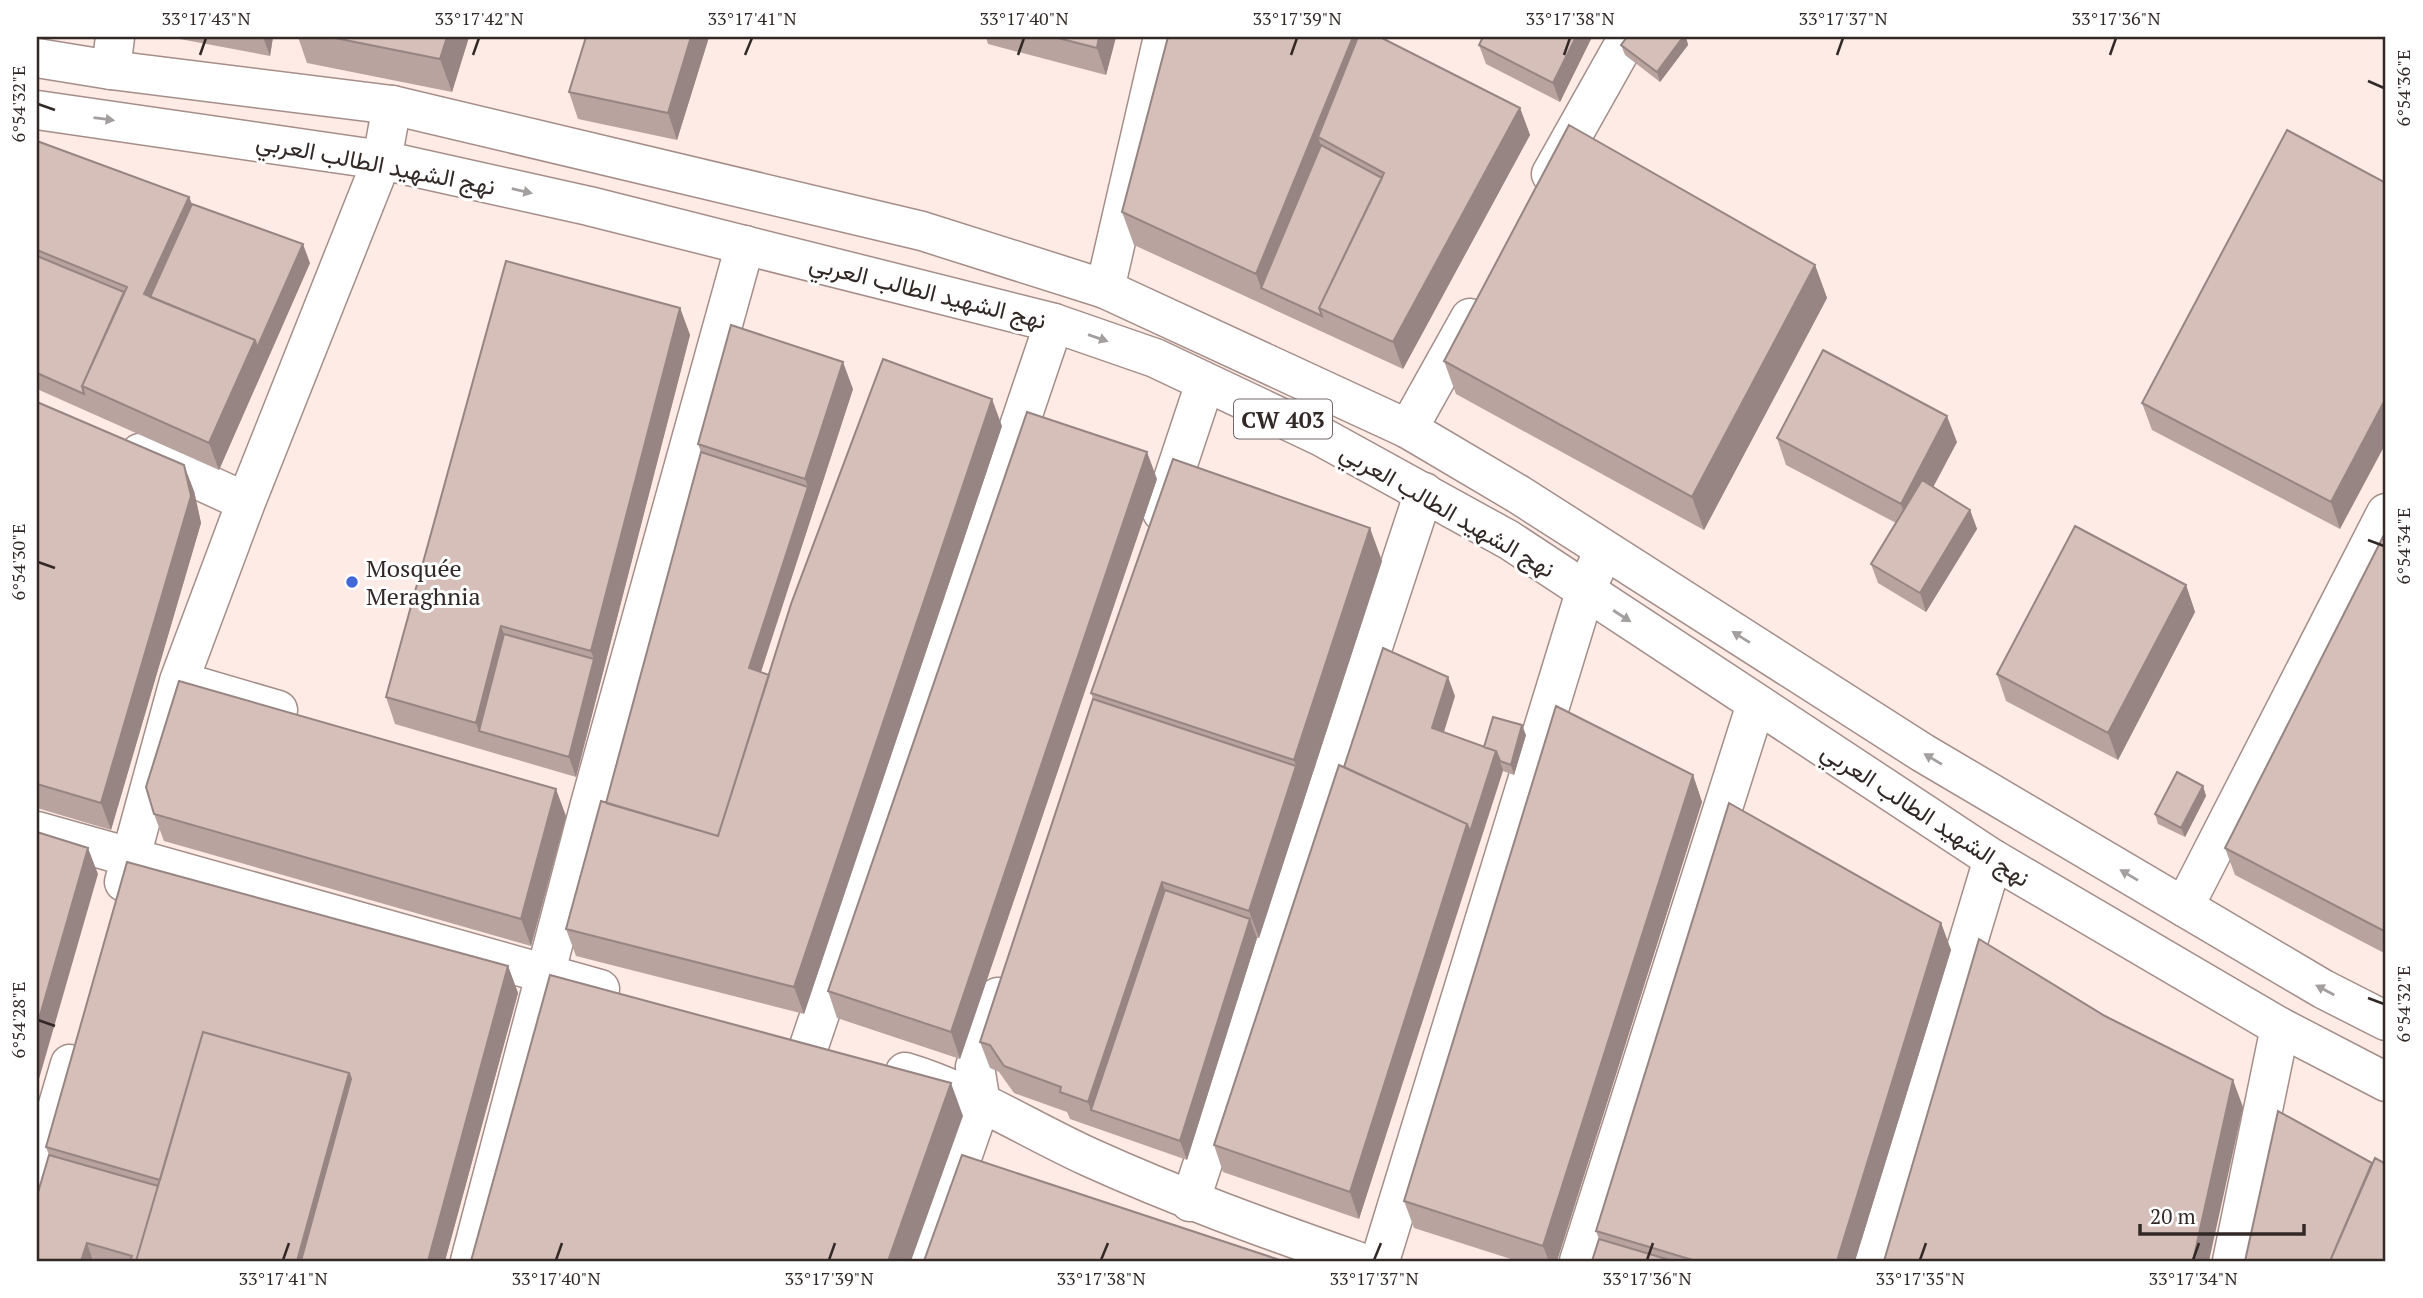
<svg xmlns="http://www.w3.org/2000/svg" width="2423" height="1298" font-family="'PT Serif',Vazirmatn,serif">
	<rect width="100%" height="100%" fill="#feebe6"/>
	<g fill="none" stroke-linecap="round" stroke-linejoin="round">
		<defs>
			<path id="minor" d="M111 70 115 37
				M1551 174 1628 37
				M1105 289 1163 37
				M1408 429 1470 318
				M140 453 246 502
				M1162 512 1205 383
				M179 681 278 710
				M37 831 600 989
				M124 882 179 681 246 502 382 160 392 105
				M2184 907 2386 513
				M809 1046 1054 323
				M905 1072C969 1091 1028 1129 1089 1157 1177 1197 1266 1229 1357 1261
				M37 1176 70 1064
				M1190 1202 1424 492
				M470 1261 590 804 745 245
				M926 1261 981 1103 975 1067 998 997
				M1380 1261 1585 592 1604 550
				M1579 1261 1756 704
				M1872 1261 1993 859
				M2232 1261 2280 1027"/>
			<path id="major" d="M37 58 111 70 392 105 922 231 1105 289 1408 429 1518 494 1923 753 2323 989 2386 1021
				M37 110 382 160 589 206 1054 323 1155 358 1322 437 1509 540 1993 859 2280 1027 2386 1082"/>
		</defs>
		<use href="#minor" stroke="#a58e89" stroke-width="41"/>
		<use href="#major" stroke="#a58e89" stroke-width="41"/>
		<use href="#minor" stroke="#fff" stroke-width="38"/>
		<use href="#major" stroke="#fff" stroke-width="38"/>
	</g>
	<path fill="#b8a39f" d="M169 37H273L270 56Z
		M298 37H469L452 92 307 63Z
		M586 37H709L677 140 578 119 569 92Z
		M986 37H1116L1106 75 988 44Z
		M1168 37 1520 108 1530 135 1403 369 1134 245 1122 212Z
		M1482 37H1592L1560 102 1486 64 1479 45 1483 37Z
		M1627 37H1686L1688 45 1660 82 1625 55 1621 45Z
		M37 141 189 197 192 204 310 263 219 470 37 389Z
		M2386 183 2340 529 2152 430 2142 403Z
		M1815 265 1827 298 1704 530 1456 394 1444 361Z
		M680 308 690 335 576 777 395 724 386 697Z
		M853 389 761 672 769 675 1002 426 804 1014 576 956 566 929 606 803 701 452 698 444Z
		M37 402 194 491 201 523 111 830 37 808Z
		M1777 438 1957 442 1933 487 1970 510 1977 529 1926 612 1878 583 1871 564 1896 523 1786 465Z
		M1157 479 960 1059 837 1018 828 991Z
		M2386 531V954L2235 875 2225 848Z
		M1382 561 1259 938H1257L1187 1160 1070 1119 1067 1112 1014 1093 999 1072 990 1068 980 1042 1093 699 1091 693Z
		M2186 585 2195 612 2118 760 2006 701 1997 674Z
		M1455 696 1444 732 1484 747 1526 735 1514 775 1503 771 1359 1219 1223 1172 1214 1145Z
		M1693 775 1702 802 1557 1261H1517L1414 1228 1404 1201Z
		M2203 786 2206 796 2185 837 2158 824 2155 814Z
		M154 814 566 816 531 946 164 841Z
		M1941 923 1951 950 1855 1261H1592L1599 1239 1596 1231Z
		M508 966 518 993 445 1261H37L49 1155 46 1147Z"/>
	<path fill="#968582" d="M263 37H273L270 56Z
		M447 37H469L452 92 440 59Z
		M691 37H709L677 140 668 113Z
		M1099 37H1116L1106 75 1097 48Z
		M1353 37H1379L1318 137 1327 163 1261 288 1256 274Z
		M1576 37H1592L1560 102 1553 83Z
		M1683 37H1686L1688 45 1660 82 1657 72Z
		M1520 108 1530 135 1403 369 1393 342Z
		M189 197 199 224 147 302 144 294Z
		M303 244 310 263 219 470 209 443 255 340Z
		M1815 265 1827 298 1704 530 1692 497Z
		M680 308 690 335 576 777 569 757 594 659 591 651Z
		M843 362 853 389 756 687 749 668 808 487 805 479Z
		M2386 398V443L2340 529 2331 502Z
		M992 399 1002 426 804 1014 794 987Z
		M1947 416 1957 442 1910 531 1901 504Z
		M1147 452 1157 479 960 1059 951 1032Z
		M184 465 194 491 201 523 111 830 101 803Z
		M1970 510 1977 529 1926 612 1920 593Z
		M1370 528 1382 561 1259 938 1249 911 1296 766 1294 760Z
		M2186 585 2195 612 2118 760 2108 733Z
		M501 626 511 653 479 731 476 723Z
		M1448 677 1455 696 1439 747 1432 728Z
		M1522 725 1526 735 1514 775 1511 765Z
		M1496 751 1503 770 1477 851 1470 832Z
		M1693 775 1702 802 1557 1261H1549L1543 1246Z
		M2203 786 2206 796 2185 837 2181 828Z
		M556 789 566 816 531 946 521 919Z
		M1467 824 1477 851 1359 1219 1350 1192Z
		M88 848 98 874 37 1086V1026Z
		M1162 882 1172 909 1091 1110 1098 1129 1088 1102Z
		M1250 919 1257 938 1187 1160 1180 1141Z
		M1941 923 1951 950 1855 1261H1837Z
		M508 966 518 993 445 1261H428Z
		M349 1073 361 1106 318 1261H297Z
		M2233 1080 2243 1107 2209 1261H2193Z
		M951 1083 963 1116 911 1261H888Z
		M87 1243 93 1261H81Z"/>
	<path fill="#d6beb9" stroke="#968582" stroke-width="2" d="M330 37H447L440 59Z
		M586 37H691L668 113 569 92Z
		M1054 37H1099L1097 48Z
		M1168 37H1353L1256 274 1122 212Z
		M1358 37H1380L1520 108 1393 342 1319 308 1384 173 1318 137Z
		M1483 37H1576L1553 83 1479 45Z
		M1627 37H1683L1657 72 1621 45Z
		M1569 125 1815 265 1692 497 1444 361Z
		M2287 130 2386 183V398L2331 502 2142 403Z
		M37 141 189 197 144 294 255 340 209 443 82 386 127 287 37 250Z
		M1321 145 1382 178 1319 308 1322 316 1261 288Z
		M192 204 303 244 257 348 255 340 150 297Z
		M37 256 124 292 82 386 84 394 37 373Z
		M506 261 680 308 591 651 501 626 476 723 386 697Z
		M731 325 843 362 805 479 698 444Z
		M1823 350 1947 416 1901 504 1777 438Z
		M883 359 992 399 794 987 566 929 601 801 718 836 791 604Z
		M37 402 184 465 191 496 101 803 37 784Z
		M1027 412 1147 452 951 1032 828 991Z
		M701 452 808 487 749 668 769 675 718 836 606 803Z
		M1173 459 1370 528 1294 760 1091 693Z
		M1922 480 1970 510 1920 593 1871 564Z
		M2075 526 2186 585 2108 733 1997 674Z
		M2386 531V932L2225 848Z
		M504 634 594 659 569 757 479 731Z
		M1383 648 1448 677 1432 728 1496 751 1470 832 1467 824 1344 767Z
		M179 681 556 789 521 919 154 814 146 787Z
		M1093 699 1296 766 1249 911 1162 882 1088 1102 1060 1092 1061 1087 1004 1066 990 1045 980 1042Z
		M1556 706 1693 775 1543 1246 1404 1201Z
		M1493 717 1522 725 1511 765 1500 761 1496 751 1484 747Z
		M1339 765 1467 824 1350 1192 1214 1145Z
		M2177 772 2203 786 2181 828 2155 814Z
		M1729 803 1941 923 1837 1261H1696L1596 1231Z
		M37 832 88 848 37 1026Z
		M127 862 508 966 428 1261H301L351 1079 349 1073 203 1032 160 1180 46 1147Z
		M1165 890 1250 919 1180 1141 1091 1110Z
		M1979 939 2105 1016 2233 1080 2193 1261H1884Z
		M550 975 951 1083 888 1261H471Z
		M203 1032 349 1073 297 1261H136Z
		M2278 1111 2372 1163 2330 1261H2245Z
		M49 1155 158 1186 136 1261H130L132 1256 87 1243 81 1261H37V1196Z
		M962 1155 1283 1261H924Z
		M2375 1158 2386 1164V1261H2330Z
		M1599 1239 1673 1261H1592Z"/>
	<defs><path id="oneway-solid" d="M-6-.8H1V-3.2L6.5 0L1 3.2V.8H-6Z" transform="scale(1.75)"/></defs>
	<g fill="#a39f9e">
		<use href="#oneway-solid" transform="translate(104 119) rotate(7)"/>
		<use href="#oneway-solid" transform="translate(522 191) rotate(13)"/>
		<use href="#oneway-solid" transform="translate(1098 338) rotate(19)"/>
		<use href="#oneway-solid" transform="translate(1622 616) rotate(33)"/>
		<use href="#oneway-solid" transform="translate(1741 637) rotate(-148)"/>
		<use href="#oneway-solid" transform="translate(1933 759) rotate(-149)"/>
		<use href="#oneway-solid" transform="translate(2129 875) rotate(-149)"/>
		<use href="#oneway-solid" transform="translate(2325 990) rotate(-152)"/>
	</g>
	<path fill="none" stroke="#322927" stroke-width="2.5" d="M200 55 206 38M473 55 479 38M745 55 752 38M1018 55 1024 38M1291 55 1297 38M1564 55 1570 38M1837 55 1843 38M2110 55 2116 38M2368 81 2384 88M38 104 55 110M2368 540 2384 546M38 562 55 568M2368 998 2384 1004M38 1020 55 1026M283 1260 289 1243M556 1260 562 1243M829 1260 835 1243M1101 1260 1108 1243M1374 1260 1381 1243M1647 1260 1653 1243M1920 1260 1926 1243M2193 1260 2199 1243"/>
	<circle fill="#4367d9" stroke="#fff" stroke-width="2.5" cx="352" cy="582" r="7"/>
	<g text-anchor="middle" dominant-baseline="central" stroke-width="6" stroke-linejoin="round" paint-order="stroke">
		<rect fill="#fff" stroke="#706968" stroke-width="2" x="1234" y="399.5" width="98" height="39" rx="5"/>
		<g font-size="23" font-weight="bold" fill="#322927">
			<text x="1283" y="419">CW 403</text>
		</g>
		<g font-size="24" fill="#322927" stroke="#fff">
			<text transform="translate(376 163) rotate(11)">نهج الشهيد الطالب العربي</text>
			<text transform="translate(928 291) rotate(14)">نهج الشهيد الطالب العربي</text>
			<text transform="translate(1448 510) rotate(30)">نهج الشهيد الطالب العربي</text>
			<text transform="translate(1926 814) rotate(33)">نهج الشهيد الطالب العربي</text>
		</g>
		<g font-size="24" fill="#322927" stroke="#fff" text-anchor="start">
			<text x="366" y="568">Mosquée<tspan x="366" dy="28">Meraghnia</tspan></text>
		</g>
	</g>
	<rect width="2423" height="1298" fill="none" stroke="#ffffff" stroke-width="77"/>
	<path d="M2140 1224v10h164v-10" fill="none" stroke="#322927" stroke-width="3.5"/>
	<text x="2150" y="1224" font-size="21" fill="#322927" stroke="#ffffff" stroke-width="5" paint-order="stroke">20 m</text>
	<rect x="38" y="38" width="2346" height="1222" fill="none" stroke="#322927" stroke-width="2.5"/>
	<g font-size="18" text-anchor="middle" fill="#322927">
		<text x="206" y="25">33°17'43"N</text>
		<text x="479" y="25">33°17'42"N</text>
		<text x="752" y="25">33°17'41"N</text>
		<text x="1024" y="25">33°17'40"N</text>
		<text x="1297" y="25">33°17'39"N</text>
		<text x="1570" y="25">33°17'38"N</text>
		<text x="1843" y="25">33°17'37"N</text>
		<text x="2116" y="25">33°17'36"N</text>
		<text transform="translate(2404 88) rotate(-90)" y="6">6°54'36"E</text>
		<text transform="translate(19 104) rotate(-90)" y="6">6°54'32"E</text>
		<text transform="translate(2404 546) rotate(-90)" y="6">6°54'34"E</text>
		<text transform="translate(19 562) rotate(-90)" y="6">6°54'30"E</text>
		<text transform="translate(2404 1004) rotate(-90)" y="6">6°54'32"E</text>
		<text transform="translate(19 1020) rotate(-90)" y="6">6°54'28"E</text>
		<text x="283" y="1285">33°17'41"N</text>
		<text x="556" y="1285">33°17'40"N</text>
		<text x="829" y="1285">33°17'39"N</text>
		<text x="1101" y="1285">33°17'38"N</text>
		<text x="1374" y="1285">33°17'37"N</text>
		<text x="1647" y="1285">33°17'36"N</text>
		<text x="1920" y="1285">33°17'35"N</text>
		<text x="2193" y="1285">33°17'34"N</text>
	</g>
</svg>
